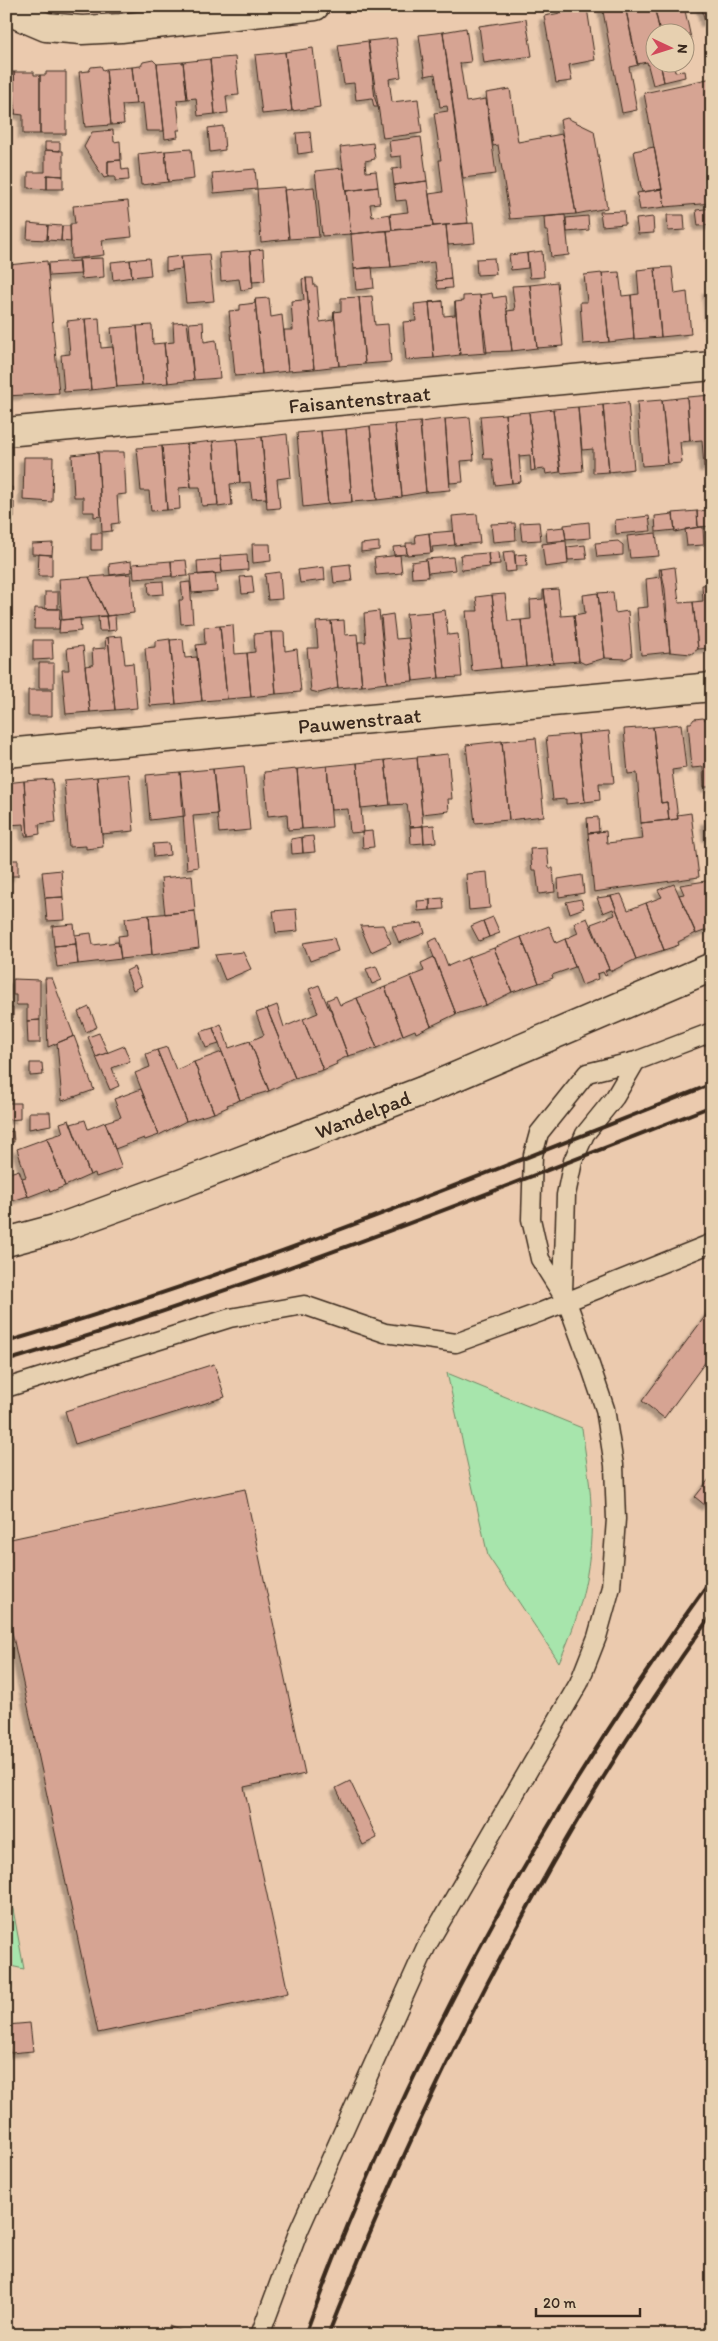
<svg xmlns="http://www.w3.org/2000/svg" width="718" height="2341" font-family="Itim,sans-serif">
	<defs>
		<filter id="shadow"><feDropShadow dx="-4.5" dy="4.5" stdDeviation="1" flood-color="#0004"/></filter>
	</defs>
	<rect width="100%" height="100%" fill="#ebcaae"/>
	<filter id="ink" filterUnits="userSpaceOnUse"><feTurbulence type="fractalNoise" baseFrequency=".02" numOctaves="2"/><feDisplacementMap in="SourceGraphic" scale="10" xChannelSelector="R" yChannelSelector="G"/><feConvolveMatrix kernelMatrix="1 2 1 2 8 2 1 2 1" color-interpolation-filters="sRGB"/></filter>
	<g filter="url(#ink)">
		<path fill="#a7e5ac" stroke="#718865" d="M447 1373 582 1428C585 1453 590 1479 591 1505 594 1559 582 1613 559 1662L488 1556Z
			M6 1871 24 1969 6 1965Z"/>
		<path fill="#d6a493" stroke="#3b2a1e" filter="url(#shadow)" d="M602 6H625L638 65 629 67 637 110 622 113Z
			M625 6H654L660 32H656V62H660L664 82 653 85 647 62 637 64Z
			M654 6H684L692 43 686 45V32H660Z
			M701 6H712V20L705 22Z
			M587 8 595 60 569 65 572 81 556 83 544 16Z
			M526 19 532 56 484 63 479 26Z
			M466 28 471 62 460 63 466 102 486 99 496 174 463 178 443 32Z
			M443 32 468 223 433 226 429 194 443 192 439 160H441L434 113 448 111 447 106 440 107 435 74 425 76 419 35Z
			M396 38 401 77 389 79 392 102 418 99 422 133 383 138 368 41Z
			M368 41 375 99 378 107H374L372 98 356 100 354 83 344 84 338 45Z
			M313 48 320 107 292 111 285 52Z
			M285 52 292 111 262 114 255 55Z
			M235 57 239 95 226 96 228 113 215 114 210 59Z
			M210 59 215 114 198 116 196 98 187 99 183 62Z
			M153 60 157 64 164 131H146L143 103 136 104 132 67 141 66 143 62Z
			M183 62 187 99 177 100 180 130H177L178 137 165 139 157 64Z
			M660 62H673L675 72 684 71 685 77 664 82Z
			M101 66 103 70 106 69 111 125 85 127 79 72 89 71 91 67Z
			M132 67 136 104 122 105 124 124 111 125 106 69Z
			M6 72H14L15 114H6Z
			M14 72H34V75H40V134H23V115L15 114Z
			M46 72H66V134H40V75H46Z
			M712 78V203L665 207 644 93Z
			M510 89 518 142 562 134 576 214 510 219 498 145 493 146 486 93Z
			M567 118 594 131 607 208 576 214 560 120Z
			M223 126 225 150 210 152 208 128Z
			M113 130 114 142 120 141 121 160 108 161V177L104 178 84 147 92 132Z
			M310 132 312 152 298 154 296 133Z
			M421 137 427 181 394 185 392 169 402 168 401 156 391 157 389 141Z
			M45 142H60V151L45 150Z
			M373 143 375 159 365 161 366 172 376 171 378 187 346 191 340 147Z
			M654 147 662 189 642 192 634 151Z
			M191 149 194 179 168 182 165 151Z
			M45 150 63 151V176L47 175V189L28 188V172H45Z
			M165 151 168 182 141 185 138 154Z
			M121 160 122 170 128 169 129 180 115 181V177H108V161Z
			M343 168 351 234 322 236 315 171Z
			M255 169 257 189 214 193 212 173Z
			M47 175 63 176V189H47Z
			M427 181 433 226 392 230 390 214 408 212 406 200 396 201 394 185Z
			M284 187 289 239 261 242 257 189Z
			M314 187 319 237 289 239 284 190Z
			M378 187 380 203 370 204 372 217 390 214 392 230 351 234 346 191Z
			M662 189 665 207 640 210 637 193Z
			M128 201 132 237 102 240 104 255 71 259 70 224H75L73 206Z
			M712 208V225L698 226 696 210Z
			M624 211 625 224 602 226 600 212Z
			M565 215 569 255 551 257 548 231H545L544 217Z
			M667 215H684L685 230 668 231Z
			M588 216 589 230 567 232 566 218Z
			M653 217 654 233 638 234 636 219Z
			M28 223 48 225 47 240 27 239Z
			M473 223 475 243 448 245 446 225Z
			M48 225 62 226 61 241 47 240Z
			M446 225 451 279 436 281 434 262 391 267 387 231Z
			M62 226H70L71 242 61 241Z
			M380 231H387L391 267 354 269 351 234Z
			M263 249 265 281 252 282 250 251Z
			M250 251 253 288 241 290 239 279 221 281 219 253Z
			M542 251 544 277 530 278 527 253Z
			M527 253 528 268 511 270 509 255Z
			M209 254 214 301 186 303 181 256Z
			M181 256 182 269 166 271V258Z
			M103 258 104 277 81 279 79 259Z
			M149 258 151 275 132 277 130 260Z
			M494 258 496 274 477 275 476 259Z
			M130 260 132 277 113 280 111 262Z
			M47 261 59 393 6 396 8 265Z
			M80 261 81 274 49 276 48 263Z
			M372 267 374 288 356 290 354 269Z
			M672 267 675 294 687 292 691 334 661 337 655 268Z
			M655 268 661 337 634 339 631 295 639 294 637 270Z
			M619 272 622 296 631 295 634 339 609 342 602 273Z
			M602 273 609 342 583 344 580 302H587L584 275Z
			M306 278H313L314 286H317L320 322 333 320 334 312 339 366 314 369Z
			M306 278 314 369 288 371 284 330H293L291 301 304 300 302 279Z
			M451 279 452 288 438 289 436 281Z
			M557 282 563 346 537 348 530 285Z
			M530 285 537 348 512 351 507 311 515 310 512 286Z
			M707 290H712V332H711Z
			M492 293 493 298 505 296 512 351 485 352 480 295Z
			M480 295 487 353 460 355 455 302 463 301V296Z
			M372 296 375 325 388 324 391 362 365 364 359 297Z
			M359 297 365 364 339 366 334 312 341 311V298Z
			M269 298 271 317 282 315 288 371 262 374 255 299Z
			M255 299 262 374 235 376 229 311 240 310V305L255 303Z
			M443 301 429 302 434 358 406 360 403 322 416 321 414 304Z
			M443 301 444 316 455 315V302L460 355 434 358 429 302Z
			M99 318 101 348 113 347 117 387 91 390 85 319Z
			M85 319 91 390 64 392 61 355 70 354 67 321Z
			M187 322 194 380 168 383 164 343 174 342 173 323Z
			M203 322 204 342 216 340 220 378 194 380 189 323Z
			M152 325 153 344 164 343 168 383 142 385 137 326Z
			M137 326 142 385 117 387 111 328Z
			M712 395V466L704 467 702 440 690 441 687 397Z
			M687 397 690 441 680 442 682 463 668 464 662 400Z
			M662 400 668 464 642 466 637 402Z
			M628 402 634 469 609 472 603 405Z
			M603 405 609 472 593 473V449L582 450 578 407Z
			M578 407 583 471 561 473 553 409Z
			M553 409 560 472 546 474 545 469 535 470 529 412Z
			M529 412 535 470 531 471 530 455 519 456 521 482 512 483 505 414Z
			M505 414 512 483 495 485 492 459H484L480 416Z
			M470 417 474 460 461 461 463 482 450 483 445 419Z
			M445 419 450 490 426 492 420 422Z
			M420 422 426 492 402 496 395 424Z
			M395 424 402 497 377 500 370 426Z
			M370 426 377 500 352 502 346 429Z
			M346 429 352 502 328 504 321 431Z
			M321 431 328 504 303 507 297 433Z
			M287 434 291 477 277 479 280 508 267 509 262 437Z
			M262 437 267 501H266V498L252 499 250 482 240 483 237 439Z
			M237 439 240 483 230 484 232 505 218 507 213 441Z
			M213 441 218 505 202 506 200 487H191L187 444Z
			M187 444 191 487 179 488 180 509 167 510 162 446Z
			M162 446 167 510 151 511 149 491H141L137 448Z
			M98 452 101 516 94 517V512H83V497H74L72 455Z
			M98 452H124L126 494 117 495 119 523 111 524 112 531 102 532Z
			M24 457H53L52 502 23 500Z
			M6 487H12V502H6Z
			M6 502H14V518H6Z
			M712 510V526L698 527 697 511Z
			M697 511 698 527 675 532 673 513Z
			M477 514 480 543 455 545 452 516Z
			M673 514 675 530 656 532 655 516Z
			M649 516 651 531 616 534 615 520Z
			M539 522 541 540 522 541 520 523Z
			M589 522 590 538 566 540 564 525Z
			M515 523 516 540 493 542 491 524Z
			M564 527 566 540 547 542 546 529Z
			M703 527 704 545 687 546 685 529Z
			M453 531 455 545 432 547 433 552 431 553 429 533Z
			M91 533H102V550H91Z
			M429 533 431 553 407 555 406 543H416L415 535Z
			M656 533 659 556 630 558 627 536Z
			M566 541 568 564 545 567 542 544Z
			M618 541 623 545V555L597 557 595 543Z
			M379 542V550L361 552V544Z
			M53 543 52 555 32 554V544Z
			M252 544H270L271 561 253 563Z
			M585 545 587 559 568 560 567 547Z
			M406 546 407 554 394 555 393 547Z
			M514 551 516 571 506 572 503 552Z
			M499 552 500 564 489 565 488 553Z
			M488 553 490 567 462 570 460 555Z
			M39 554 52 555V576H38Z
			M247 554 248 570 222 572 220 556Z
			M526 554 527 566H516L515 555Z
			M400 555 402 573 376 575 374 558Z
			M453 557 455 570 428 573 426 559Z
			M221 559 222 573 198 575 197 561Z
			M186 560 188 576 172 577 171 561Z
			M426 560 428 577 412 578 411 562Z
			M131 561 132 572 110 575 109 564Z
			M171 561 172 576 134 579 133 564Z
			M350 564 352 581 334 583 332 566Z
			M324 567 325 580 300 583 298 570Z
			M675 567 679 603 693 602 698 649 691 654 670 652 661 569Z
			M659 569H661L665 589 670 652 641 655 637 608 648 607 646 579 660 577Z
			M280 572 282 599 268 600 265 574Z
			M215 573 217 591 192 593 190 575Z
			M131 574 134 613 107 616 89 577Z
			M252 576 254 593 242 594 240 577Z
			M89 577 107 616 62 620 59 579Z
			M163 581 164 594 149 595 148 582Z
			M190 582 193 623 181 624 179 600H183L181 583Z
			M712 584V648L698 649 693 602 703 601 702 585Z
			M558 589 561 616 574 615 579 661 553 663 544 590Z
			M543 590H544L553 663 526 666 521 620 531 619 530 600 543 599Z
			M45 592H58V609H45Z
			M613 592 615 613 628 611 632 656 626 659 605 658 598 593Z
			M598 593 605 658 585 664 579 661 574 615 585 613 583 595Z
			M505 594 508 621 521 620 526 666 501 668 492 595Z
			M492 595 501 668 472 671 466 611H478L476 597Z
			M35 608 60 609 59 629H34Z
			M445 610 448 635 458 634 462 677 439 678 432 612Z
			M379 611 387 683 362 686 358 642H366L364 613Z
			M432 612 439 678 413 681 406 614Z
			M393 614 396 639 409 638 413 681 387 683 381 616Z
			M115 615 116 630 108 631 106 616Z
			M98 616H106L108 631H99Z
			M80 618 81 631 59 633 60 620Z
			M344 620 345 635 357 634 362 686 338 688 331 621Z
			M331 621 338 688 319 693 311 691 307 648H318L316 622Z
			M233 625 235 654 247 653 251 697 227 699 220 626Z
			M220 626 227 699 202 701 196 645 205 644 204 627Z
			M271 632H284L285 651 297 649 301 692 276 694Z
			M271 632 276 694 251 697 247 653 255 652 254 634Z
			M122 636 125 664 133 663 137 708 115 710 108 637Z
			M108 637 115 710 90 712 85 666 93 665 92 649 106 648 105 638Z
			M170 639 176 704 150 706 145 648 155 647V641Z
			M183 639 185 658 197 657 202 701 176 704 170 640Z
			M33 640H52L53 659 33 660Z
			M83 646 90 712 66 714 62 670H69L67 648Z
			M39 663H54V688H39Z
			M28 690H52V716H28Z
			M703 718 707 721H712V787H704L703 767 692 768 688 723H691L694 719Z
			M681 724 686 768 672 770 678 819 669 820 667 802 661 803 653 727Z
			M653 727 661 803 667 802 669 820 641 823 637 773 628 774 624 729Z
			M609 731 614 783H599L600 800 585 802 578 734Z
			M578 734 585 802 566 804V799L553 800 546 737Z
			M536 738 544 816 509 820 502 741Z
			M502 741 509 820 475 823 466 745Z
			M448 754 452 799H448L449 811 422 814 417 757Z
			M417 757 423 826 410 827 407 804 390 805 385 760Z
			M385 760 390 805 361 808 357 763Z
			M357 763 363 832 350 833 348 809 331 810 327 766Z
			M244 766 250 830 219 833 213 769Z
			M327 766 332 827 302 829 297 769Z
			M213 769 218 814 193 816 198 867 187 869 180 772Z
			M297 769 302 829 288 830 287 814 268 816 264 772Z
			M180 772 185 816 150 820 146 775Z
			M129 774 134 831 102 834 97 777Z
			M97 777 103 847 86 849V846L69 847 64 780Z
			M52 779 56 822 39 824 40 834 28 836 24 781Z
			M24 781 28 836H25L24 824 6 825V783Z
			M691 813 699 877 594 892 588 833 606 831 607 843 643 839 641 823 678 819 677 815Z
			M598 817 599 832 588 833 587 818Z
			M705 820H712V837H707Z
			M434 825 436 842 424 843 423 826Z
			M423 826 424 843 411 844 410 827Z
			M372 831 374 847 363 848 362 832Z
			M313 836 315 852 303 853 302 837Z
			M302 837 303 853 292 854 291 839Z
			M169 843 170 855 154 857 153 844Z
			M547 848 549 868H553L555 892 539 894 536 870H532L530 849Z
			M6 860H18V876H6Z
			M61 870 63 897 45 898 42 872Z
			M487 872 490 908 469 910 466 874Z
			M192 875 195 911 165 914 161 878Z
			M582 875 584 893 559 897 558 879Z
			M712 880V928L696 934 679 895 684 894 680 885Z
			M674 884 696 933 678 942 679 945 664 950 646 903 662 897 658 890Z
			M621 894 628 910 646 903 664 950 636 959 611 896Z
			M611 896 636 959 612 971 609 969 591 924 615 915 613 909 603 913 597 898Z
			M63 897 65 920 47 921 45 898Z
			M443 898 444 909 430 910V899Z
			M581 899 584 908 570 913 566 902Z
			M430 900V910L418 911 417 901Z
			M296 909 298 931 276 933 273 911Z
			M195 911 199 948 152 955 149 915Z
			M149 915 152 955 121 959 118 936 127 935 125 918Z
			M493 917 500 933 489 937 483 921Z
			M587 918 609 969 605 971 607 975 605 976 603 972 597 974 598 979 582 985 565 939 578 933 574 923Z
			M483 921 489 937 479 941 471 926Z
			M422 923 425 933 399 943 392 926Z
			M74 924 76 944 54 946 52 926Z
			M383 925 391 943 371 952 360 926Z
			M549 926 556 943 565 939 575 967 552 975 553 978 539 983 521 937Z
			M91 933 93 945 118 942 121 959 78 964 75 935Z
			M521 937 539 983 512 992 494 948Z
			M334 938 338 951 310 961 303 943Z
			M437 938 448 966 467 958 486 1005 456 1014 428 942Z
			M76 944 78 964 57 967 54 946Z
			M494 948 512 992 486 1005 467 958Z
			M243 952 251 969 225 980 215 955Z
			M434 957 456 1014 431 1026 411 976 424 971 421 963Z
			M376 966 382 980 372 984 366 969Z
			M134 967 142 986 133 990 126 971Z
			M411 976 431 1026 416 1033 415 1030 403 1035 385 987Z
			M45 978H52L74 1036 48 1047Z
			M13 979 40 980V1020L27 1021V1005H16V995H13Z
			M319 985 329 1009H331L348 1056 336 1062 337 1064 323 1070 303 1019 318 1013 309 989Z
			M385 987 403 1035 377 1048 357 998Z
			M6 995 9 1008H13V1018H8V1020H6Z
			M336 996 340 1005 357 998 377 1048 348 1056 327 1000Z
			M277 1005 284 1027 303 1019 323 1070 295 1078 267 1009Z
			M89 1007 97 1027 86 1032 78 1012Z
			M267 1009 295 1078 269 1091 250 1041 264 1035 256 1013Z
			M40 1020V1043H28L27 1021Z
			M221 1024 229 1048 250 1041 269 1091 240 1100 213 1028Z
			M213 1028 219 1044 206 1048 200 1032Z
			M99 1033 108 1053 96 1057 88 1037Z
			M74 1036 94 1090 62 1101 57 1043Z
			M124 1046 130 1061 112 1068 119 1086 110 1090 96 1057Z
			M167 1047 176 1070 194 1062 214 1113 186 1121 157 1050Z
			M157 1050 186 1121 159 1135 135 1073 150 1067 146 1054Z
			M222 1052 240 1100 227 1105 228 1107 214 1113 194 1062Z
			M30 1063H42L43 1075 30 1076Z
			M6 1077H10L11 1103H6Z
			M141 1089 159 1135 145 1140 144 1138 115 1149 105 1122 121 1117 114 1099Z
			M6 1103H20V1119L6 1120Z
			M29 1112H50L51 1125 29 1129Z
			M69 1120 90 1175 65 1186 47 1138 63 1133 60 1123Z
			M85 1120 88 1129 105 1122 122 1168 96 1177 95 1173 90 1175 71 1124Z
			M13 1131 14 1142H6V1132Z
			M47 1138 65 1186 50 1192 49 1189 28 1197 22 1178 26 1177 17 1149Z
			M19 1170 28 1196 6 1203V1174Z
			M712 1307V1353L664 1418 642 1401Z
			M214 1364 225 1397 75 1444 65 1411Z
			M710 1478 712 1479V1499L706 1506 695 1497Z
			M245 1489 305 1774 244 1787 288 1993 98 2033 6 1604V1540Z
			M350 1781 377 1838 363 1845 336 1788Z
			M30 2023 33 2051 10 2053 7 2025Z
			M169 2326 191 2335H166Z"/>
		<g fill="none" stroke-linecap="round" stroke-linejoin="round">
			<defs>
				<path id="service" d="M563 1293 566 1195 573 1161 585 1134 615 1097 636 1061
					M6 1388 230 1318 304 1305 385 1333 456 1343 541 1312 712 1243
					M260 2335 299 2230 426 1947 579 1683 597 1637 611 1587 616 1519 614 1465 605 1409 589 1362 567 1302 540 1259 531 1219 533 1155 539 1133 587 1073 636 1061 712 1032"/>
				<g id="minor">
					<path d="M6 10 46 27 82 30 121 28 315 6"/>
					<path id="s1" d="M6 432 712 366"/>
					<path id="s2" d="M6 753 712 687"/>
					<path id="s3" d="M6 1242 62 1227 183 1183 422 1091 712 967"/>
				</g>
			</defs>
			<use href="#service" stroke="#3b2a1e" stroke-width="21"/>
			<use href="#minor" stroke="#3b2a1e" stroke-width="31"/>
			<use href="#service" stroke="#e7d0b0" stroke-width="18"/>
			<use href="#minor" stroke="#e7d0b0" stroke-width="28"/>
			<path stroke="#3b2a1e" stroke-width="4" d="M6 1342C247 1272 479 1176 712 1084
				M6 1361C246 1290 479 1197 712 1106
				M305 2335C404 2065 544 1810 712 1578
				M328 2335C429 2081 552 1836 712 1614"/>
		</g>
	</g>
	<g text-anchor="middle" dominant-baseline="central" stroke-width="4" stroke-linejoin="round" paint-order="stroke">
		<g font-size="21" fill="#3b2a1e" stroke="#e7d0b0">
			<text stroke="none"><textPath href="#s1" startOffset="355">Faisantenstraat</textPath></text>
			<text stroke="none"><textPath href="#s2" startOffset="355">Pauwenstraat</textPath></text>
			<text stroke="none"><textPath href="#s3" startOffset="379">Wandelpad</textPath></text>
		</g>
	</g>
	<rect width="718" height="2341" fill="none" stroke="#e7d0b0" stroke-width="25"/>
	<rect x="12" y="12" width="693" height="2316" fill="none" stroke="#3b2a1e" stroke-width="2" filter="url(#ink)"/>
	<g transform="translate(670 48) rotate(94)"><circle r="24" fill="#e7d0b0" stroke="#a28e76"/>
	<path d="M0-4L9 19L0 12L-9 19Z" fill="#d1495b"/>
	<text y="-8" font-size="14" font-weight="bold" text-anchor="middle" fill="#3b2a1e">N</text>
	</g>
	<path d="M536 2308v8h104v-8" fill="none" stroke="#3b2a1e" stroke-width="2.5"/>
	<text x="543" y="2308" font-size="15" fill="#3b2a1e" stroke="#e7d0b0" stroke-width="4" paint-order="stroke">20 m</text>
</svg>
